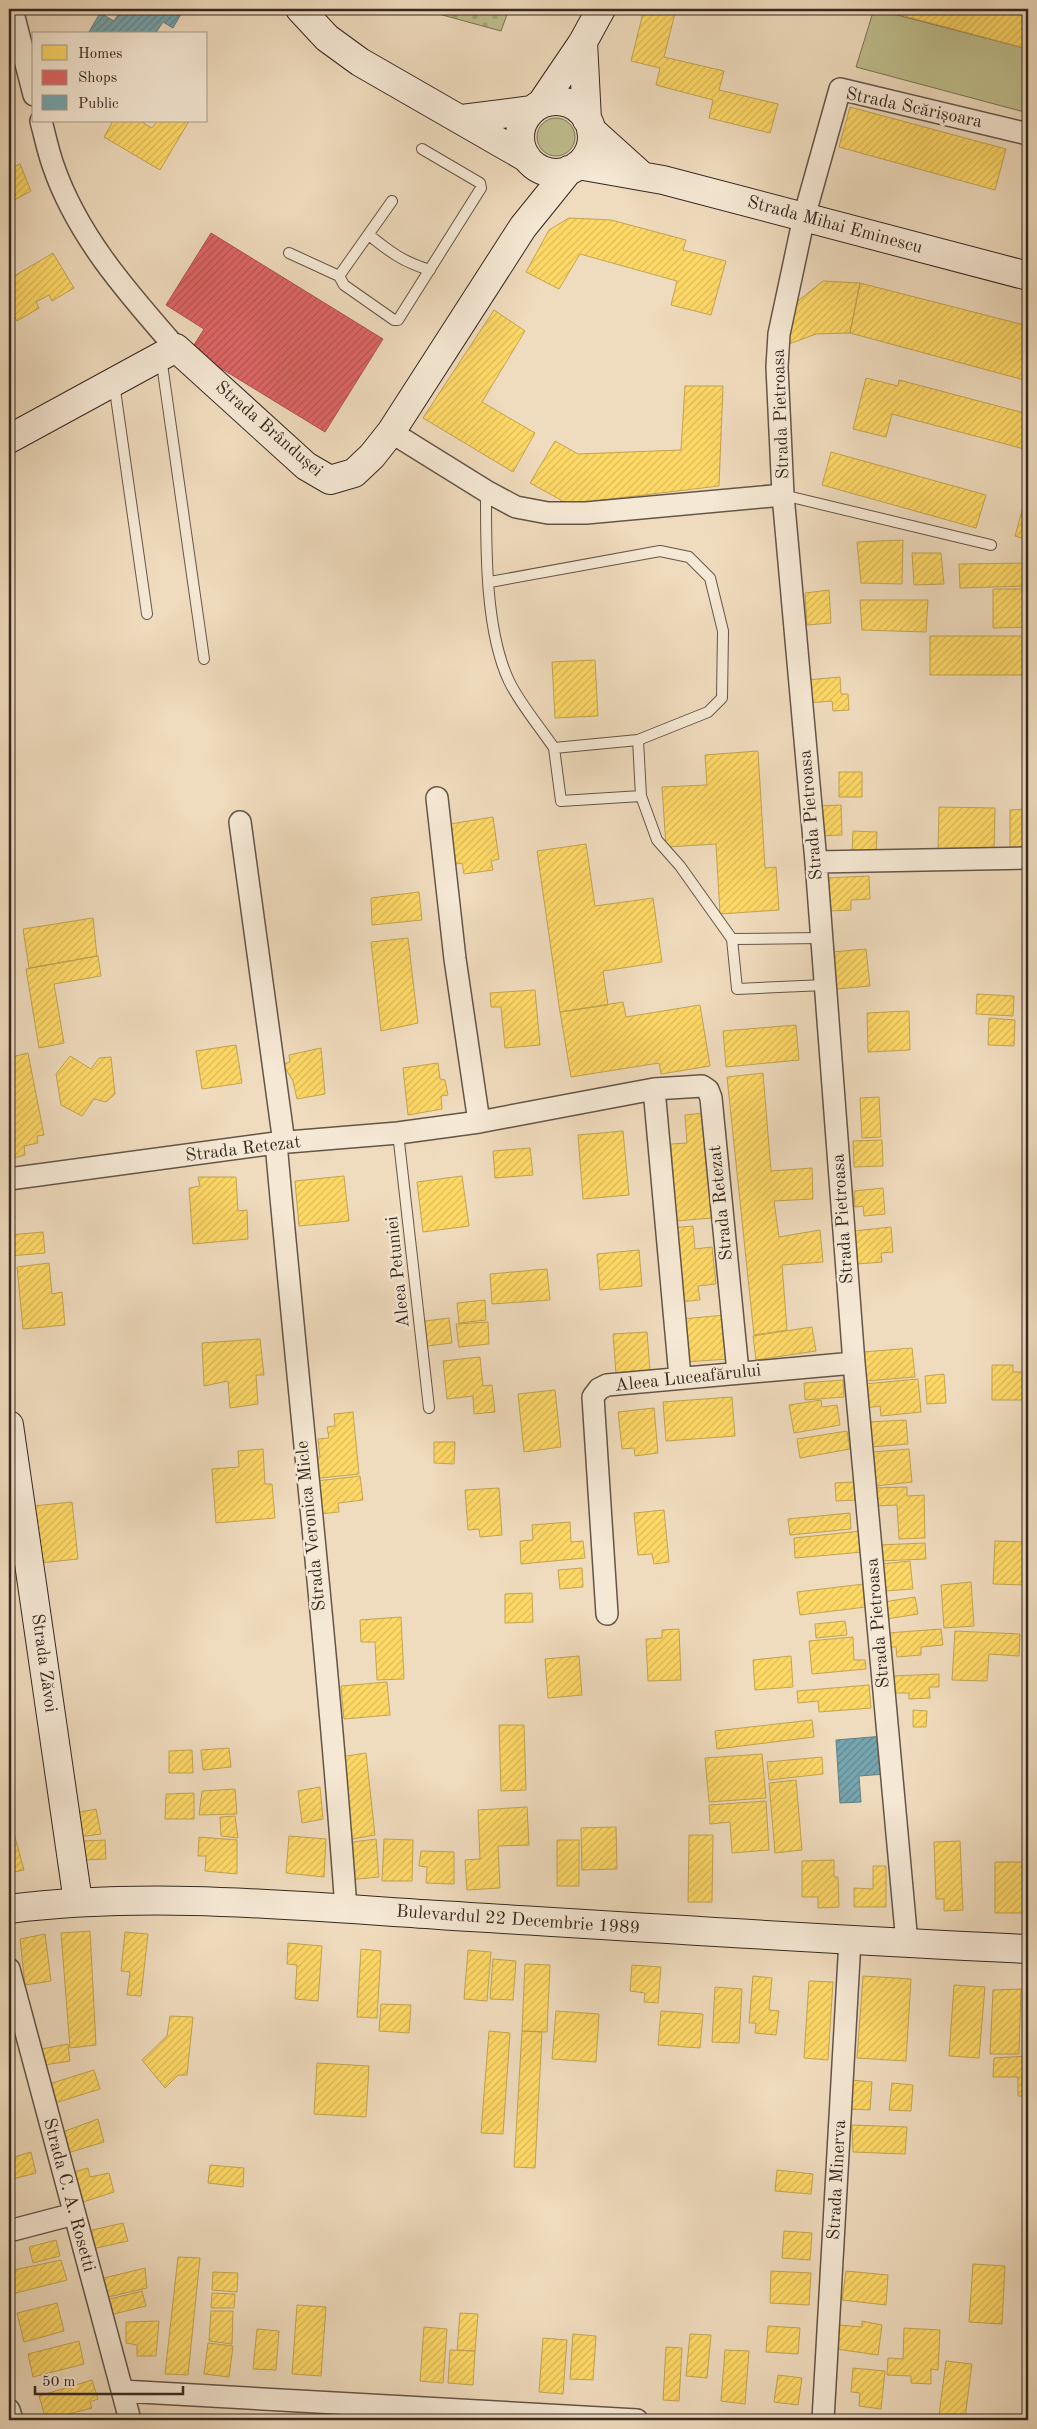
<svg xmlns="http://www.w3.org/2000/svg" width="1037" height="2429" font-family="'Old Standard TT',serif">
	<defs>
		<pattern id="cemetery-stones" width="16" height="16" patternUnits="userSpaceOnUse" patternTransform="scale(1.25)"><rect width="16" height="16" fill="#bfbe8d"/><path d="M2 7V4a2 2 0 0 1 4 0v3zM10 15v-3a2 2 0 0 1 4 0v3z" fill="#a5a379"/></pattern>
		<pattern id="homes-hatch" width="6" height="6" patternUnits="userSpaceOnUse" patternTransform="scale(1.25)"><rect width="6" height="6" fill="#ffd966"/><path d="M-1 1l2-2M0 6l6-6M5 7l2-2" fill="none" stroke="#dbba58"/></pattern>
		<pattern id="shops-hatch" width="6" height="6" patternUnits="userSpaceOnUse" patternTransform="scale(1.25)"><rect width="6" height="6" fill="#e06666"/><path d="M-1 1l2-2M0 6l6-6M5 7l2-2" fill="none" stroke="#b65454"/></pattern>
		<pattern id="public-hatch" width="6" height="6" patternUnits="userSpaceOnUse" patternTransform="scale(1.25)"><rect width="6" height="6" fill="#76a5af"/><path d="M-1 1l2-2M0 6l6-6M5 7l2-2" fill="none" stroke="#62868e"/></pattern>
	</defs>
	<rect width="100%" height="100%" fill="#efdbbd"/>
	<filter id="stains"><feTurbulence type="fractalNoise" baseFrequency=".004" numOctaves="4"/><feColorMatrix values="0 0 0 0 .2 0 0 0 0 .09 0 0 0 0 .02 0 0 0 .5 -.17"/></filter>
	<radialGradient id="worn" r=".72"><stop offset=".6" stop-color="#630" stop-opacity="0"/><stop offset="1" stop-color="#630" stop-opacity=".3"/></radialGradient>
	<path fill="#bfbe8d" stroke="#7a7357" d="M874 9 1028 49V113L856 67Z
		M537 137a19 19 0 1 1 38 0a19 19 0 1 1-38 0Z"/>
	<path fill="url(#cemetery-stones)" stroke="#7a7357" d="M426 9H509L501 31 435 13Z"/>
	<path fill="url(#homes-hatch)" stroke="#c2a451" d="M644 9H676L664 57 724 71 719 90 778 104 770 133 709 118 713 100 656 85 660 68 631 61Z
		M894 9H1007L1028 14V49L893 13Z
		M850 107 1006 149 995 190 839 147Z
		M113 121H140L152 128 157 121H189L160 170 104 137Z
		M20 164 31 191 9 203V169Z
		M569 218 611 220 686 240 683 250 726 261 711 315 671 305 677 281 580 254 559 289 526 272 549 230Z
		M53 253 74 288 52 301 49 295 36 302 39 308 17 321 9 307V279Z
		M823 281 860 283 850 333 816 334 786 345 794 304Z
		M860 283 1028 326V381L850 333Z
		M494 310 525 331 482 402 535 433 513 472 423 418Z
		M866 378 898 386 899 380 1028 414V450L892 414 886 437 853 429Z
		M685 386H723L719 486 568 504 530 483 555 441 578 454 681 450Z
		M831 452 986 495 976 528 822 485Z
		M1025 500H1028V540L1015 536Z
		M903 540 902 584 861 583 857 542Z
		M912 553H941L944 584 914 585Z
		M1028 563V586L960 588 959 564Z
		M993 589H1028V627L993 628Z
		M829 590 831 623 807 625 805 593Z
		M860 600H928L926 632 862 630Z
		M930 636H1028V675H930Z
		M595 660 598 716 555 718 552 662Z
		M840 677 841 694H848L849 710 833 711 832 701 808 703 807 680Z
		M758 751 765 868 776 867 779 910 720 914 716 844 666 847 662 787 707 785 705 755Z
		M839 772H862V797H839Z
		M841 805 842 835 818 836V806Z
		M939 807 995 808 994 852 938 851Z
		M1028 809V853H1010V810Z
		M493 817 499 859 491 861 493 870 464 874 462 863 456 864 450 824Z
		M853 831 877 832 876 854 852 853Z
		M586 844 595 906 653 898 662 962 603 971 608 1005 560 1012 537 851Z
		M869 876 870 899 851 900V910L829 911 827 878Z
		M419 892 422 920 372 925 371 898Z
		M93 918 97 956 29 968 23 929Z
		M408 938 418 1023 381 1031 371 942Z
		M866 949 870 986 835 989 832 952Z
		M98 956 101 976 54 984 64 1043 39 1048 26 969Z
		M535 990 540 1045 505 1048 501 1007H491L490 993Z
		M977 994 1014 996 1013 1016 976 1014Z
		M623 1002 626 1017 700 1005 710 1066 661 1074 659 1063 571 1077 560 1012Z
		M909 1011 910 1050 868 1052 867 1013Z
		M989 1018 1015 1020 1014 1046 988 1045Z
		M796 1025 799 1060 726 1067 723 1031Z
		M236 1045 242 1083 202 1089 196 1051Z
		M321 1048 325 1094 297 1099 293 1081 283 1064 290 1062 289 1055Z
		M10 1051 11 1057 28 1053 44 1135 37 1136 38 1143 24 1146 25 1155 9 1159Z
		M70 1056 91 1069 99 1058 111 1057 115 1094 106 1102 94 1099 82 1116 61 1105 56 1074Z
		M438 1063 440 1079 445 1080 448 1095 441 1096 442 1109 408 1115 403 1068Z
		M763 1073 771 1171 812 1168 813 1199 774 1201 779 1237 820 1230 823 1262 782 1265 787 1330 754 1335 727 1077Z
		M879 1097 881 1137 862 1138 860 1098Z
		M704 1113 712 1218 676 1221 671 1144 687 1143 685 1115Z
		M623 1131 629 1195 583 1199 578 1135Z
		M882 1140 883 1166 854 1167 853 1141Z
		M530 1148 533 1175 495 1178 493 1151Z
		M344 1176 349 1221 299 1226 295 1181Z
		M462 1176 469 1226 423 1232 417 1182Z
		M198 1177H236L238 1211 247 1210 248 1239 193 1244 189 1188 200 1186Z
		M883 1188 885 1214 864 1216 863 1206 855 1207 854 1191Z
		M9 1198H12L15 1218 9 1219Z
		M693 1226 695 1249 712 1247 716 1284 698 1286 700 1300 677 1302 670 1228Z
		M891 1227 893 1252 881 1253 882 1262 857 1264 854 1231Z
		M43 1232 45 1253 9 1256V1235Z
		M639 1250 642 1286 600 1290 597 1254Z
		M49 1263 52 1294 62 1292 65 1325 23 1329 17 1267Z
		M547 1269 550 1300 492 1304 490 1274Z
		M485 1300 486 1320 459 1323 457 1303Z
		M726 1315 729 1359 684 1362 681 1319Z
		M449 1318 452 1343 427 1346 425 1321Z
		M488 1322 489 1344 459 1347 456 1324Z
		M812 1327 816 1351 756 1360 753 1336Z
		M647 1332 650 1371 616 1374 613 1334Z
		M260 1339 264 1375H256L258 1404 230 1408 228 1381 204 1386 202 1343Z
		M912 1348 915 1377 865 1381 863 1352Z
		M480 1357 483 1386 492 1385 495 1412 474 1414 473 1396 447 1399 443 1361Z
		M992 1365H1013V1372H1028V1400H992Z
		M944 1374 946 1403 927 1404 925 1376Z
		M918 1379 921 1412 881 1416 880 1406 866 1408 864 1384Z
		M843 1380 844 1397 805 1400 804 1383Z
		M555 1390 561 1447 524 1452 518 1394Z
		M732 1397 735 1436 666 1441 663 1402Z
		M821 1400 822 1407 837 1405 840 1425 794 1433 789 1405Z
		M654 1408 658 1453 635 1456 634 1448 622 1449 618 1412Z
		M353 1412 359 1474 311 1479 309 1458 320 1457 318 1439 329 1438 327 1427 335 1426 334 1414Z
		M906 1420 908 1444 871 1447 869 1422Z
		M847 1431 850 1449 800 1458 797 1439Z
		M434 1442H455L454 1464 434 1463Z
		M263 1449 265 1484H272L275 1518 216 1523 212 1469 239 1467 238 1451Z
		M909 1449 912 1482 876 1486 873 1452Z
		M360 1476 363 1500 338 1503 339 1512 319 1514 316 1481Z
		M854 1482 855 1500 836 1501 835 1483Z
		M907 1487V1496L924 1495 925 1538 899 1539 897 1505 874 1506 873 1488Z
		M499 1488 502 1535 480 1537 479 1529 468 1530 465 1490Z
		M72 1502 78 1559 39 1563 33 1506Z
		M664 1510 669 1562 654 1564 652 1554 638 1555 634 1513Z
		M850 1513 851 1529 790 1535 788 1519Z
		M570 1522 571 1542 583 1541 585 1558 521 1564 520 1541 533 1540 532 1525Z
		M861 1531 863 1552 795 1558 794 1538Z
		M995 1541 1027 1542 1025 1585 993 1584Z
		M925 1543 926 1559 879 1561V1545Z
		M910 1561 913 1589 884 1591 881 1564Z
		M582 1568 583 1587 560 1589 558 1570Z
		M971 1582 974 1626 944 1628 941 1585Z
		M864 1584 866 1607 800 1615 797 1592Z
		M532 1593 533 1622 505 1623V1594Z
		M915 1597 918 1614 887 1619 884 1602Z
		M401 1617 404 1679 377 1680 375 1642H361L360 1620Z
		M845 1621 847 1635 816 1638 815 1624Z
		M679 1629 681 1680 648 1681 646 1639 662 1638V1630Z
		M941 1629 943 1645 921 1647V1655L897 1657 896 1647H888L887 1633Z
		M955 1631 1020 1634 1019 1656 989 1654 987 1681 952 1680Z
		M853 1637 854 1660H865L866 1669 812 1674 809 1641Z
		M579 1656 582 1695 548 1698 545 1659Z
		M791 1656 793 1687 755 1690 753 1660Z
		M939 1674V1687H929L930 1698 909 1699V1693H894L893 1676Z
		M387 1682 390 1715 344 1719 341 1686Z
		M869 1685 871 1708 819 1712 818 1701 798 1703 797 1691Z
		M913 1710 927 1711 926 1727H913Z
		M812 1720 814 1737 717 1749 715 1731Z
		M499 1725H524L526 1790 501 1791Z
		M229 1748 231 1767 203 1770 201 1750Z
		M192 1750 193 1773H169V1751Z
		M366 1753 375 1835 347 1840 340 1757Z
		M762 1754 766 1798 709 1802 705 1758Z
		M822 1757 823 1774 769 1780 767 1762Z
		M796 1780 802 1850 775 1853 769 1783Z
		M320 1787 323 1819 302 1823 298 1791Z
		M235 1789 237 1814 199 1815 202 1791Z
		M194 1793V1819H165L166 1794Z
		M766 1801 769 1850 732 1853 730 1822 710 1824 709 1805Z
		M527 1807 529 1845 498 1846 500 1888 467 1890 465 1860 480 1859 478 1810Z
		M96 1809 101 1834 79 1837 75 1813Z
		M9 1815 24 1870 9 1873Z
		M235 1816 238 1838 221 1836 220 1817Z
		M616 1827 617 1869 582 1870 581 1828Z
		M689 1835H713L712 1902H688Z
		M289 1836 326 1839 324 1877 286 1873Z
		M199 1837 237 1840V1874L205 1871 206 1856H198Z
		M376 1839 379 1877 347 1880 345 1843Z
		M384 1839 413 1840 412 1881H382Z
		M105 1840 106 1859 84 1860V1841Z
		M557 1840H579V1886H557Z
		M960 1841 963 1910 944 1911V1899H936L934 1842Z
		M421 1851 454 1852V1884L426 1883 427 1867 419 1866Z
		M834 1860V1877H838L839 1907 818 1908V1897H802V1861Z
		M995 1862H1024V1913H995Z
		M873 1866H886V1907H854V1888L873 1889Z
		M90 1931 96 2045 70 2048 61 1933Z
		M125 1932 148 1934 141 1996 127 1995 130 1972 121 1971Z
		M45 1934 51 1981 25 1985 20 1939Z
		M288 1943 322 1946 318 2001 295 1999 297 1965 287 1964Z
		M361 1949 381 1951 377 2018 357 2017Z
		M468 1950 491 1952 487 2001 464 1999Z
		M493 1959 516 1961 513 2000 490 1999Z
		M525 1964 550 1965 547 2032 522 2031Z
		M632 1965 661 1967 658 2003 644 2002 645 1993 630 1991Z
		M753 1976 772 1978 769 2010 779 2011 776 2035 755 2033 756 2023H749Z
		M863 1976 911 1979 906 2061 857 2058Z
		M809 1981 833 1982 828 2060 804 2058Z
		M954 1985 985 1987 979 2058 949 2056Z
		M715 1987 742 1989 739 2043 712 2042Z
		M1021 1989 1019 2054H990L993 1990Z
		M381 2004 411 2005 409 2033 379 2031Z
		M556 2011 599 2014 596 2062 552 2059Z
		M661 2011 703 2014 700 2048 658 2045Z
		M170 2016 193 2017 187 2075H178L165 2088 142 2060 167 2036Z
		M489 2031 510 2033 503 2134 481 2133Z
		M522 2031 542 2032 535 2168 514 2167Z
		M68 2044 70 2061 38 2066 36 2050Z
		M1028 2056V2096H1018V2077H993L994 2058Z
		M317 2063 369 2066 366 2117 314 2114Z
		M94 2070 100 2089 55 2103 49 2084Z
		M851 2080 872 2082 870 2110 849 2109Z
		M892 2083 913 2085 911 2111 889 2110Z
		M98 2119 104 2142 64 2154 57 2134Z
		M852 2125 907 2127 905 2154 853 2152Z
		M13 2150 14 2157 31 2152 36 2173 9 2180V2151Z
		M210 2165 244 2168 243 2187 208 2183Z
		M88 2168 90 2177 109 2173 114 2192 80 2203 70 2173Z
		M777 2170 813 2174 811 2194 775 2191Z
		M123 2223 128 2241 92 2249 88 2231Z
		M784 2231 812 2233 810 2260 782 2258Z
		M56 2240 60 2256 33 2263 29 2247Z
		M178 2257 200 2258 188 2375 165 2374Z
		M61 2260 67 2280 12 2294 9 2271Z
		M973 2264 1005 2266 1002 2324 969 2322Z
		M145 2268 147 2288 104 2298 100 2279Z
		M771 2271 811 2273 809 2305 770 2303Z
		M846 2271 888 2275 886 2305 842 2300Z
		M213 2272 238 2273 237 2292 212 2290Z
		M142 2291 146 2306 110 2315 106 2300Z
		M212 2293 235 2294 234 2308H211Z
		M57 2303 64 2331 24 2342 17 2313Z
		M297 2305 326 2307 321 2376 292 2374Z
		M211 2311H233L232 2344 209 2341Z
		M460 2313 478 2314 475 2351 457 2350Z
		M159 2321 156 2356H137V2345L126 2343V2322Z
		M862 2321 882 2325 878 2355 836 2349 839 2325 862 2327Z
		M768 2326 800 2328 798 2354 766 2352Z
		M424 2327 447 2329 443 2383 420 2381Z
		M904 2328 940 2330 938 2370 931 2369V2384L911 2383V2376L887 2375 888 2358 903 2359Z
		M257 2329 279 2331 276 2370 253 2369Z
		M573 2334 596 2336 593 2380 570 2379Z
		M690 2334 711 2335 707 2378 686 2376Z
		M543 2338 567 2340 563 2394 539 2392Z
		M79 2341 84 2364 33 2377 28 2354Z
		M208 2343 233 2346 229 2377 204 2374Z
		M666 2347 682 2348 679 2401 663 2400Z
		M450 2350 475 2351 473 2385 448 2383Z
		M725 2350 749 2351 745 2404 721 2401Z
		M946 2361 972 2364 965 2418 939 2415Z
		M853 2368 885 2371 881 2409 859 2406 860 2393 851 2392Z
		M778 2375 802 2378 798 2405 774 2402Z
		M92 2380 98 2399 90 2402 92 2408 46 2420 39 2396Z"/>
	<path fill="url(#shops-hatch)" stroke="#ad5351" d="M211 233 383 339 325 432 191 350 204 329 166 305Z"/>
	<path fill="url(#public-hatch)" stroke="#628084" d="M122 9H173L181 14 173 28 163 22 155 34 89 32 100 13 114 21Z
		M884 1736 886 1774 859 1776 861 1802 840 1803 836 1740Z"/>
	<g fill="none" stroke-linecap="round" stroke-linejoin="round">
		<defs>
			<path id="lane" d="M392 201 339 276 344 285 394 320H398L481 188 480 183 422 149
				M369 235C390 252 403 262 430 270
				M289 253 339 276
				M161 357 204 659
				M114 383 147 614
				M486 491C486 548 485 630 509 681 520 704 540 727 554 748
				M783 495 991 545
				M490 582 660 551 689 557 710 578 723 631 722 698 708 712 638 740 554 748 561 801 641 796
				M638 740 641 796 657 840 680 866 732 939
				M821 938 732 939 737 989 825 985
				M398 1133 429 1408"/>
			<path id="street" d="M12 9 34 95
				M41 121C45 136 48 151 53 165 77 236 128 293 176 348
				M391 432 486 491 516 507 548 513H586L783 495
				M437 798 455 959 479 1122
				M240 822 284 1143
				M816 862 1028 858
				M654 1089 680 1377
				M276 1143C299 1399 328 1654 346 1909
				M9 1179 276 1143 398 1133 479 1122 654 1089 702 1086 708 1090 711 1098 738 1372
				M607 1614 593 1397 599 1389 607 1385 854 1363
				M907 1943 854 1363 816 862 783 495 777 367 779 334 804 217 840 89 1028 134
				M9 1969 130 2420
				M9 2231 74 2214
				M122 2391 637 2420
				M9 2410 12 2420
				M823 2420 850 1940"/>
			<path id="secondary" d="M300 9 327 38 360 62 527 158
				M583 42 587 120
				M520 137a36 36 0 1 1 72 0a36 36 0 1 1-72 0Z
				M541 104 583 42 601 9
				M462 119 532 110
				M591 130 642 176
				M578 165 663 180 1028 276
				M9 439 176 348 306 466 330 480 354 473 372 456 391 432 523 227 569 170
				M9 1425 78 1902
				M9 1909C152 1891 296 1906 439 1915 635 1927 832 1940 1028 1949"/>
		</defs>
		<use href="#lane" stroke="#645548" stroke-width="12"/>
		<use href="#street" stroke="#645548" stroke-width="24"/>
		<use href="#secondary" stroke="#352821" stroke-width="30"/>
		<use href="#lane" stroke="#f5e8d4" stroke-width="10"/>
		<use href="#street" stroke="#f5e8d4" stroke-width="21"/>
		<use href="#secondary" stroke="#f5e8d4" stroke-width="28"/>
	</g>
	<g text-anchor="middle" dominant-baseline="central" stroke-width="5" stroke-linejoin="round" paint-order="stroke">
		<g font-size="18" fill="#352821" stroke="#f5e8d4">
			<text transform="translate(914 108) rotate(12)">Strada Scărișoara</text>
			<text transform="translate(835 225) rotate(15)">Strada Mihai Eminescu</text>
			<text transform="translate(781 414) rotate(-92)">Strada Pietroasa</text>
			<text transform="translate(269 429) rotate(41)">Strada Brândușei</text>
			<text transform="translate(811 815) rotate(-95)">Strada Pietroasa</text>
			<text transform="translate(243 1149) rotate(-7)">Strada Retezat</text>
			<text transform="translate(721 1203) rotate(-96)">Strada Retezat</text>
			<text transform="translate(843 1219) rotate(-94)">Strada Pietroasa</text>
			<text transform="translate(398 1272) rotate(-96)">Aleea Petuniei</text>
			<text transform="translate(688 1378) rotate(-6)">Aleea Luceafărului</text>
			<text transform="translate(311 1526) rotate(-96)">Strada Veronica Micle</text>
			<text transform="translate(878 1623) rotate(-95)">Strada Pietroasa</text>
			<text transform="translate(44 1663) rotate(82)">Strada Zăvoi</text>
			<text transform="translate(518 1920) rotate(4)">Bulevardul 22 Decembrie 1989</text>
			<text transform="translate(837 2180) rotate(-87)">Strada Minerva</text>
			<text transform="translate(69 2195) rotate(75)">Strada C. A. Rosetti</text>
		</g>
	</g>
	<rect width="1037" height="2429" fill="none" stroke="#efdbbd" stroke-width="30"/>
	<rect x="10" y="10" width="1017" height="2409" fill="none" stroke="#352821" stroke-width="2.5"/>
	<rect x="15" y="15" width="1007" height="2399" fill="none" stroke="#352821"/>
	<rect x="32" y="32" width="175" height="90" fill="#f5e8d4" stroke="#a89b8c"/>
	<rect x="42" y="45" width="25" height="15" fill="#ffd966" stroke="#a89b8c"/>
	<text x="78" y="58" font-size="15" fill="#352821">Homes</text>
	<rect x="42" y="70" width="25" height="15" fill="#e06666" stroke="#a89b8c"/>
	<text x="78" y="82" font-size="15" fill="#352821">Shops</text>
	<rect x="42" y="95" width="25" height="15" fill="#76a5af" stroke="#a89b8c"/>
	<text x="78" y="108" font-size="15" fill="#352821">Public</text>
	<path d="M35 2386v8h148v-8" fill="none" stroke="#352821" stroke-width="2.5"/>
	<text x="42" y="2386" font-size="15" fill="#352821" stroke="#f5e8d4" stroke-width="4" paint-order="stroke">50 m</text>
	<rect width="100%" height="100%" filter="url(#stains)"/>
	<rect width="100%" height="100%" fill="url(#worn)"/>
</svg>
